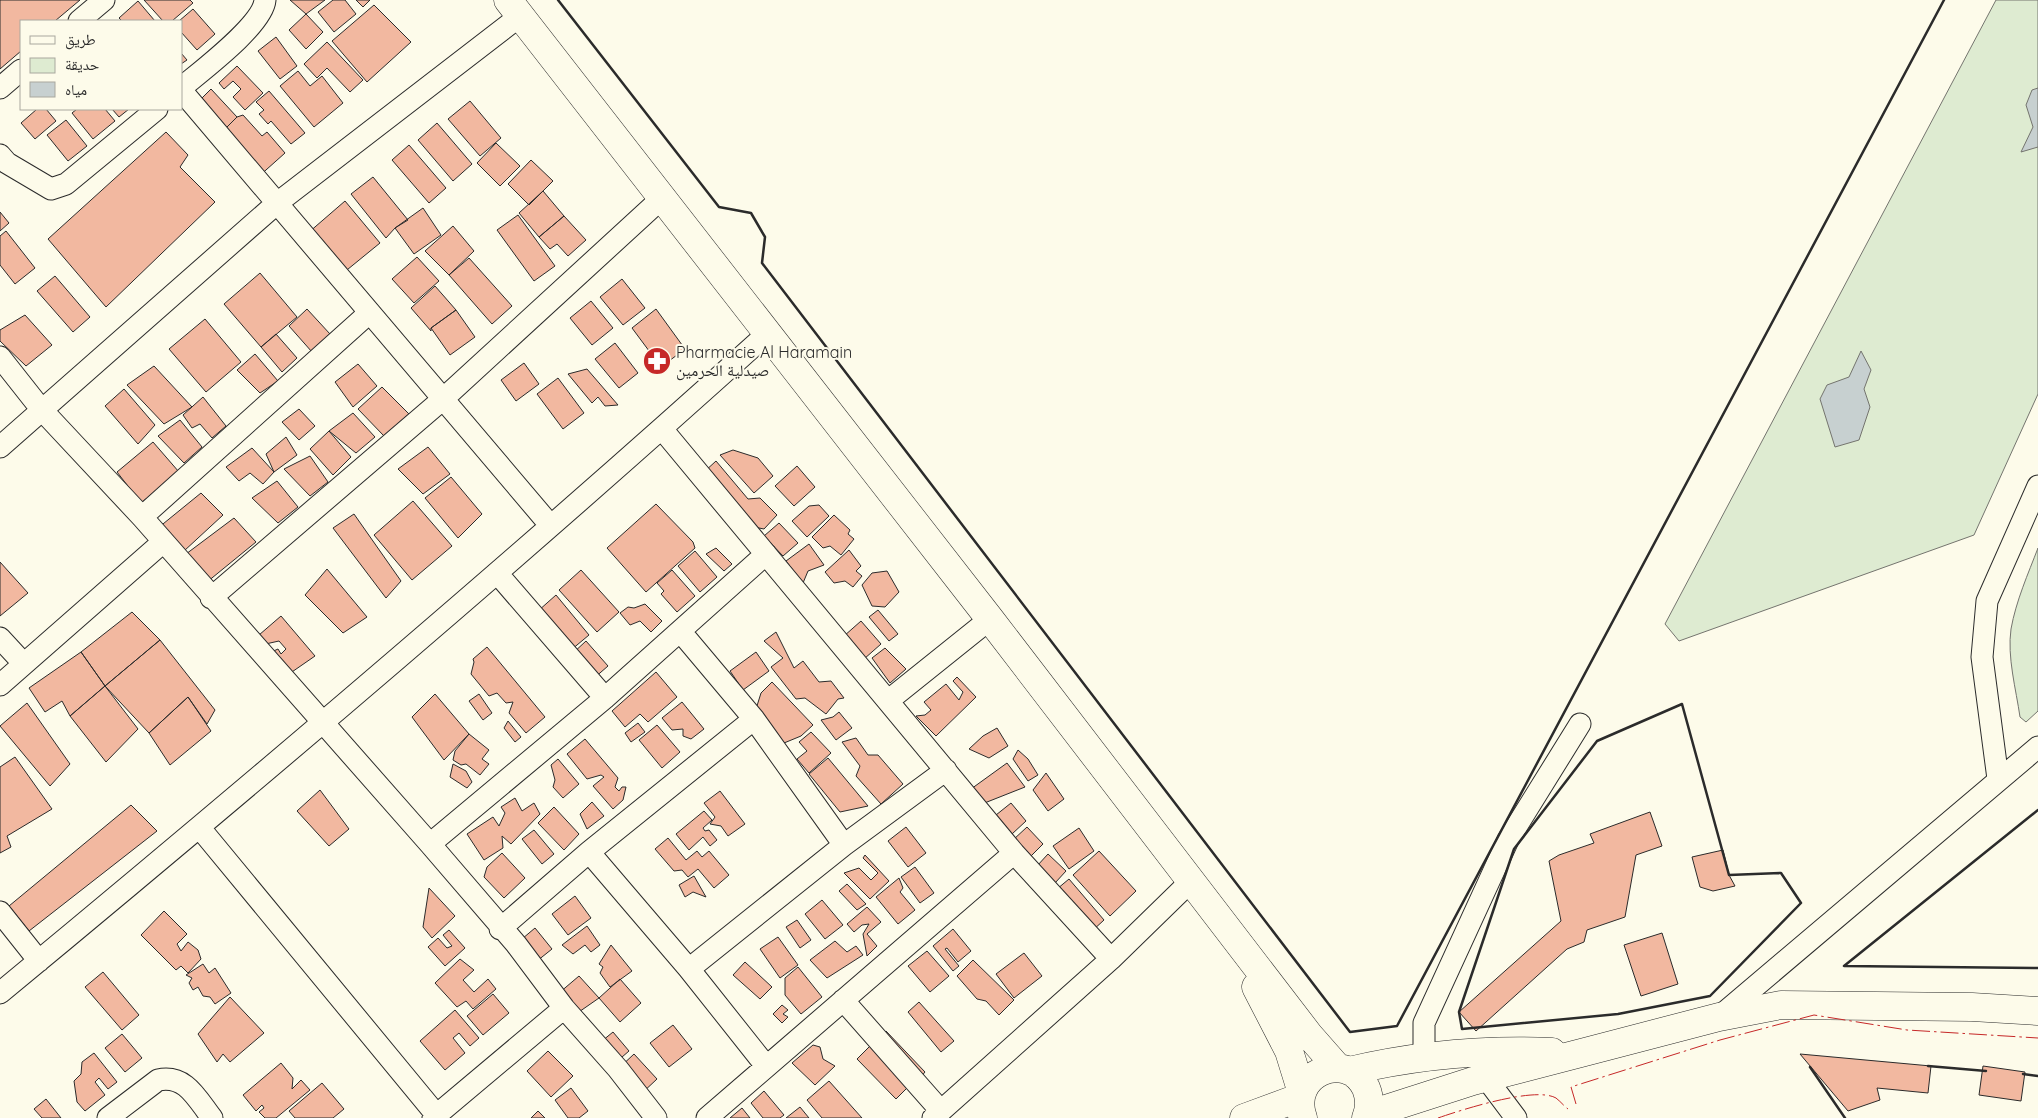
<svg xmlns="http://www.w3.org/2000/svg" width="2038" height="1118" font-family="Quicksand,'Noto Naskh Arabic',sans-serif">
	<rect width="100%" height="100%" fill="#fdfbea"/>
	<path fill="#deebd1" stroke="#74746e" d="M1996 0H2038V394L1974 535 1679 641 1665 624Z
		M2038 548V711L2026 722 2020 717C2016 689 2007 657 2011 629 2016 601 2028 574 2038 548Z"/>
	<path fill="#c7d0d0" stroke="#74746e" d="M2038 88V147L2021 152 2033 127 2026 105 2032 90Z
		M1861 351 1871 370 1864 389 1870 407 1859 440 1835 447 1820 399 1827 385 1849 377Z"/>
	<path fill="#f2b8a0" stroke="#2b2b2b" d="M0 0H80L55 21H21V51L0 69Z
		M144 0H190L193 3 172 21H163Z
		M290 0H325L306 14Z
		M333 0H345L356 14 334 32 318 12Z
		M356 0H370L363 7Z
		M138 1 155 21H122L119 18Z
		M374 5 411 42 367 82 332 41Z
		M193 9 215 34 197 50 181 32V21H179Z
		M306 14 323 32 306 49 289 30Z
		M276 37 297 66 280 79 258 51Z
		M327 42 363 80 350 92 327 68 317 78 304 64Z
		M181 53 187 60 181 64Z
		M237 66 263 93 245 110 233 97 241 89 233 81 224 89 219 83Z
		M298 71 310 86 322 76 343 103 314 127 280 86Z
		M211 89 237 117 221 133 194 106Z
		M269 91 305 133 291 144 271 121 268 124 259 114 264 110 256 102Z
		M470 101 501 138 480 156 448 119Z
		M37 109H46L56 121 35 139 21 123Z
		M77 109H105L115 121 93 139 72 113Z
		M112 109H129L119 117Z
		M243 115 262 136 267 132 285 153 257 178 221 133 237 117Z
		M66 120 87 146 68 161 47 135Z
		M437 123 472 164 453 181 418 140Z
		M166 132 188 155 180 167 215 202 106 307 48 239Z
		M496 143 520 166 500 186 477 163Z
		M409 145 446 188 429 203 392 160Z
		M531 160 553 181 529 205 508 184Z
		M373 177 408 220 395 228 386 238 351 194Z
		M543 191 564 216 539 237 519 213Z
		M345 201 380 243 342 274 308 233Z
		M423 208 441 235 414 254 395 228Z
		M0 212 9 223 0 231Z
		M518 215 555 266 534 281 497 230Z
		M564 216 586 240 568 256 557 244 550 249 539 237Z
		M453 226 474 251 449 275 425 251Z
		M6 231 35 268 15 284 0 265V236Z
		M417 257 439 281 414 303 392 279Z
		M469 258 512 306 492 324 449 275Z
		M260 273 297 317 261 347 224 304Z
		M55 276 90 317 73 332 37 291Z
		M622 279 645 308 623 325 600 297Z
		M435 286 456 310 431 328V331L411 308Z
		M591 301 613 328 592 345 570 318Z
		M307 309 330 334 312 352 289 326Z
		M656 309 685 349 661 367 632 328Z
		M456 310 475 337 450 355 431 328Z
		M25 315 52 345 26 366 0 341V330Z
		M205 319 241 362 206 392 169 349Z
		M276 334 297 358 282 372 261 347Z
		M615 343 638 373 619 388 595 359Z
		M255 354 278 381 260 393 237 370Z
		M524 363 539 384 516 401 501 380Z
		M358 364 377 386 353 407 335 382Z
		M154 366 192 407 164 424 127 385Z
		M587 369 618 405 605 406 598 397 592 403 568 374Z
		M558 378 584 413 563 429 537 394Z
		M382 387 409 414 384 436 358 409Z
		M124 389 155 425 138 444 105 406Z
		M203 397 226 426 212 438 200 424 192 428 183 415Z
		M299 409 315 426 299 440 282 422Z
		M353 413 375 437 356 453 329 431Z
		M180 420 202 447 184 463 158 436Z
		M329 431 351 457 333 475 310 449Z
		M286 437 297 455 274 472 266 454Z
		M153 442 179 472 141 503 117 472Z
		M428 447 450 474 423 494 398 469Z
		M252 448 274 472 263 484 250 473 239 481 226 467Z
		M733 450 758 458 773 476 754 493 720 455Z
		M310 456 328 482 310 496 284 469Z
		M716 461 748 499 760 498 777 515 764 529 749 526 704 472Z
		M797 466 815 487 794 506 775 486Z
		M451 477 482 514 458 538 425 498Z
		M277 481 298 507 278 523 252 498Z
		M201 493 223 515 184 551 158 528Z
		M413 501 452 546 412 580 374 535Z
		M656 504 693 542 695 548 646 592 607 548Z
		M819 505 829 516 807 537 792 521 809 506Z
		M354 514 401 581 386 598 333 528Z
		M834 515 850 530 848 534 854 539 841 555 830 546 823 548 812 537Z
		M234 518 256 542 207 582 182 557Z
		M779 523 798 543 783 556 764 536Z
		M809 544 824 565 808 571 803 583 786 561Z
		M716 548 732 564 724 571 706 554Z
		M849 550 861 566 856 571 862 576 853 587 845 581 834 583 825 572Z
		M695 551 717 577 700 592 678 566Z
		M0 562 28 593 0 616Z
		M327 569 367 617 343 633 305 595Z
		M581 570 619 612 597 632 559 590Z
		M672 570 695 596 677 612 661 594 664 591 657 583Z
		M887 571 899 592 885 607 872 606 862 585 872 573Z
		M556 595 589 635 571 650 538 611Z
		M645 604 662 621 651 632 640 621 630 625 620 613 628 607 634 608Z
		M878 610 898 634 889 641 869 617Z
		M132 612 160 640 105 686 81 652Z
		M281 616 315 656 289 674 267 654 278 649 281 654 286 649 279 641 261 645 259 635Z
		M861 621 881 644 864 659 844 636Z
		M776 632 794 668 803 661 819 682 831 681 844 698 838 699 826 714 805 698 796 699 771 667 783 658 764 641Z
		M160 640 215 710 207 724 188 697 149 733 105 686Z
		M586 641 608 666 593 679 572 654Z
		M487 647 545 717 526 733 509 713 513 702 506 703 497 693 489 696 471 674 474 662 473 659Z
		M885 648 906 669 890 683 872 658Z
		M81 652 105 686 70 716 62 701 45 712 29 688Z
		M756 652 769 671 743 690 730 671Z
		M656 672 677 697 648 722 640 714 625 727 612 711Z
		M957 677 976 697 936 736 916 716 925 715 931 710 924 702 946 684 959 700 963 692 953 681Z
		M772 682 813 725 801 736 784 743 756 709 761 693Z
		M105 686 138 729 106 762 70 716Z
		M435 694 469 734 444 760 412 717Z
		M479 694 492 713 483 720 469 701Z
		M188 697 211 731 170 765 149 733Z
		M682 702 704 729 691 739 683 736V729L672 730 662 718Z
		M27 703 70 764 50 786 0 726Z
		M839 712 852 728 836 740 821 720 833 717Z
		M508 721 521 737 515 742 504 728Z
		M638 723 645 732 631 742 625 733Z
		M657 725 680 752 662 768 639 740Z
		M997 728 1008 746 989 758 969 749 983 736Z
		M811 732 831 753 809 773 797 759 807 751 799 742Z
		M469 734 489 750 482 759 489 764 480 775 466 764 461 765 453 760 455 751Z
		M856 738 868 755H878L903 784 881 804 856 776 860 766 842 742Z
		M585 739 618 778 615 787 619 791 622 787H626L623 800 613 809 593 786 604 777 601 775 587 779 567 754Z
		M1018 750 1028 759 1038 775 1028 781 1013 759Z
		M15 757 52 809 7 836 11 847 0 853V767Z
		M828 758 868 806 840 812 809 774Z
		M558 759 579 784 563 798 553 787 555 780 551 765Z
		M1007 763 1025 787 982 804 971 789Z
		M453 764 466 771 472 782 467 788 450 777Z
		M1046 773 1064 799 1048 811 1033 790Z
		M320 790 349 829 329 846 297 811Z
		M720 791 745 824 728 836 721 826 710 824 715 817 704 803Z
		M515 798 522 811 534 803 540 814 511 844 502 836 503 848 484 860 467 834 493 817 499 826 505 813 501 807Z
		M592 802 604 816 587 829 580 814Z
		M1011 803 1026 821 1012 834 996 815Z
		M131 805 157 831 29 931 9 906Z
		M554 807 579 834 564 850 538 823Z
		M704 811 712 820 703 828 705 831 709 830 717 840 710 846 703 837 689 850 676 834Z
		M1650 812 1662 846 1636 855 1625 917 1587 930 1584 942 1567 949 1476 1031 1459 1012 1561 921 1549 861 1559 855 1594 843 1590 834Z
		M906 827 926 853 908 867 888 841Z
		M1027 827 1043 844 1029 858 1013 840Z
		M1079 828 1094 851 1069 869 1053 846Z
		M534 830 554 854 542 864 522 839Z
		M668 838 686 860 697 851 702 857 709 851 729 875 714 888 698 869 688 877 682 870 674 871 655 849Z
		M1723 850 1729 875 1735 886 1713 891 1700 887 1692 857Z
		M1099 851 1136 891 1110 916 1073 875Z
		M502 853 525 878 504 898 484 877 487 867Z
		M1048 854 1066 871 1055 883 1037 866Z
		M865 855 889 881 870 899 844 873 859 868 871 880 878 873 863 858Z
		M915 867 934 893 920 903 901 877Z
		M694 876 706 897 693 892 685 897 679 885Z
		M899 878 903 888 900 892 915 910 898 924 876 897Z
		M1069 879 1104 920 1092 931 1057 889Z
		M847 884 866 904 857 910 839 891Z
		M429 888 455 916 432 938 423 927Z
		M575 896 591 918 568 935 552 914Z
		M822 900 843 925 825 939 805 914Z
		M867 907 881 922 867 934 877 946 867 956 863 934 869 924 862 925 854 932 847 924Z
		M164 911 187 934 177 944 181 951 188 942 198 950 201 959 188 973 181 966 176 970 141 935Z
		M797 920 811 940 800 948 786 927Z
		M587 926 600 945 591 952 585 945 573 954 562 945Z
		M535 928 552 949 532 965 516 944Z
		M953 929 971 951 958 962 947 948 945 949 959 966 953 971 933 946Z
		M449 930 465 948 445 966 428 947 438 938 447 948 452 946 443 935Z
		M1662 933 1678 984 1641 996 1624 945Z
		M778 937 798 965 780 978 760 949Z
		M835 941 847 952 856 946 863 955 827 978 810 960Z
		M611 945 632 971 610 987 600 973 603 967 599 964Z
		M927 951 949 976 930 992 908 966Z
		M1024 953 1042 976 1014 998 996 974Z
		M460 959 474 970 463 980 474 992 488 979 496 989 473 1009 466 1001 457 1007 435 983Z
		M973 960 1014 1000 999 1015 986 1001 977 999 957 976Z
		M745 962 772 987 760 999 733 975Z
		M203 964 209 973 215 968 231 993 215 1004 210 997 203 996 198 987 193 990 189 983 192 978 186 975Z
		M798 967 822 997 801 1014 785 995V978Z
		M103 972 139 1015 122 1030 85 987Z
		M579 976 599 998 576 1014 559 993Z
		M620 979 641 1003 620 1022 599 998Z
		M493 994 509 1013 483 1035 467 1016Z
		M230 997 264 1033 230 1062 223 1054 217 1062 198 1034Z
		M919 1002 954 1041 941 1052 908 1012Z
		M782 1005 788 1010 783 1014 788 1017 782 1023 773 1014Z
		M455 1010 479 1038 470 1046 459 1033 453 1038 465 1053 445 1070 420 1041Z
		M673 1025 692 1049 669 1067 650 1043Z
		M886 1031 925 1072 919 1079 881 1036Z
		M613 1032 629 1051 607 1070 591 1050Z
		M122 1034 142 1058 125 1072 105 1048Z
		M872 1044 911 1084 896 1099 857 1059Z
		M813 1045 820 1047 823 1059 835 1066 815 1085 792 1063Z
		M548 1051 573 1076 551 1097 527 1071Z
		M94 1053 117 1082 108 1089 99 1078 95 1082 105 1095 85 1111 77 1102 74 1081 81 1074 82 1062Z
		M634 1054 657 1079 641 1094 618 1069Z
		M1800 1054 1931 1066 1928 1093 1877 1088 1880 1100 1848 1111Z
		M281 1063 293 1078 292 1089 301 1080 310 1090 276 1118H265L259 1112 264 1108 262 1105 256 1111 243 1095Z
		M1983 1066 2025 1072 2021 1101 1979 1095Z
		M829 1081 862 1118H822L807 1100Z
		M322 1083 344 1109 333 1118H295L289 1111Z
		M571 1088 588 1111 579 1118H568L555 1100Z
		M764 1091 784 1115 780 1118H763L751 1103Z
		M46 1099 61 1118H42L34 1109Z
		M800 1107 809 1118H786Z
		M742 1108 750 1118H730Z
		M538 1111 545 1118H531Z"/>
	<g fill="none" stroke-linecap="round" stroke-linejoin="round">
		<defs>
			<path id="minor" d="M79 21 104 0
				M0 88 21 70
				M181 88C201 71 263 25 265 0
				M181 90 550 525
				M0 155 7 163 51 189 66 184 157 109
				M0 357 41 409 142 517 430 844 516 944 564 1008 618 1069 656 1118
				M662 429 1014 853 1111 959
				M0 447 276 204 520 16
				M142 517 368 314
				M497 573 605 698
				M211 598 443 399 662 198
				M680 631 754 719 844 845
				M0 638 24 664
				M0 685 163 542
				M889 700 990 619
				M1998 779 1982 657 1987 601 2038 486
				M199 827 439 1118
				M430 844 605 698 766 554
				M589 852 689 969 766 1066
				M0 912 39 961
				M500 929 589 852 754 719
				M689 969 844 845 946 770
				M0 993C260 778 517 560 768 333
				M843 1000 941 1111
				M1719 1017 2038 747
				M1424 1056V1023L1508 840 1580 724
				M1486 1078 1516 1118
				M108 1118 158 1080C186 1074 197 1099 212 1118
				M433 1118 564 1008
				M707 1118 1014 853
				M933 1118 1111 959 1191 881"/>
			<path id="secondary" d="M508 0 990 619 1309 1035 1338 1068
				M1256 987 1289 1051 1302 1093
				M1349 1071C1417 1055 1482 1049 1552 1052
				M1367 1115 1473 1081 1581 1053 1719 1017 1781 1005 1972 1007 2038 1011
				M1244 1118 1301 1097
				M1303 1118C1287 1074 1347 1048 1366 1088 1370 1098 1370 1108 1366 1118"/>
		</defs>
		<use href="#minor" stroke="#2b2b2b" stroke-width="23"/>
		<use href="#secondary" stroke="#2b2b2b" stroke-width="29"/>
		<use href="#minor" stroke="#fdfbea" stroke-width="21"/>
		<use href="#secondary" stroke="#fdfbea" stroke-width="28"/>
		<path stroke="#2b2b2b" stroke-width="2.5" d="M558 0 719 207 751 213 765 237 762 263 1350 1032 1397 1026 1944 0
			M1682 704 1729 875 1781 873 1801 903 1710 996 1618 1014 1462 1029 1459 1012 1514 849 1597 741Z
			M2038 810 1844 966 2038 968
			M1928 1066 1986 1071
			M1810 1067 1845 1118
			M2023 1074 2038 1076"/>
		<path stroke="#c62828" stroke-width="1" stroke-dasharray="18 4 2.5 4" stroke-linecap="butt" d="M1576 1104 1571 1087 1720 1040 1814 1015 1907 1030 2038 1038
			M1438 1118C1461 1110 1535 1086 1556 1098 1560 1101 1564 1106 1568 1109"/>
	</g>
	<defs>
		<symbol id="pharmacy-disc" viewBox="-11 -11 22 22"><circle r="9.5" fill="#c62828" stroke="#fdfbea"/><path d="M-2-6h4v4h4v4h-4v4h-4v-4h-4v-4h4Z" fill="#fff"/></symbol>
	</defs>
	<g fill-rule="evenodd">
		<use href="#pharmacy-disc" x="641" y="345" width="32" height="32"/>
	</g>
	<g text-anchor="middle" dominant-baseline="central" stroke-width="4" stroke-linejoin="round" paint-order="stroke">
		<g font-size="16" fill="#2b2b2b" stroke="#fdfbea" text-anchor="start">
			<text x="676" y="352">Pharmacie Al Haramain<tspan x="676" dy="18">صيدلية الحرمين</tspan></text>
		</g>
	</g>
	<rect x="20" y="20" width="162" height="90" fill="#fdfbea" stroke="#a9a89e"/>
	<rect x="30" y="36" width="25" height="8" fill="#fdfbea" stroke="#a9a89e"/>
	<text x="65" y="45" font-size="15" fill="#2b2b2b">طريق</text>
	<rect x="30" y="58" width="25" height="15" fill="#deebd1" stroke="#a9a89e"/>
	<text x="65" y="70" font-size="15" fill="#2b2b2b">حديقة</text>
	<rect x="30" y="82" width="25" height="15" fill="#c7d0d0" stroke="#a9a89e"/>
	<text x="65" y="95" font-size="15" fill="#2b2b2b">مياه</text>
</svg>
